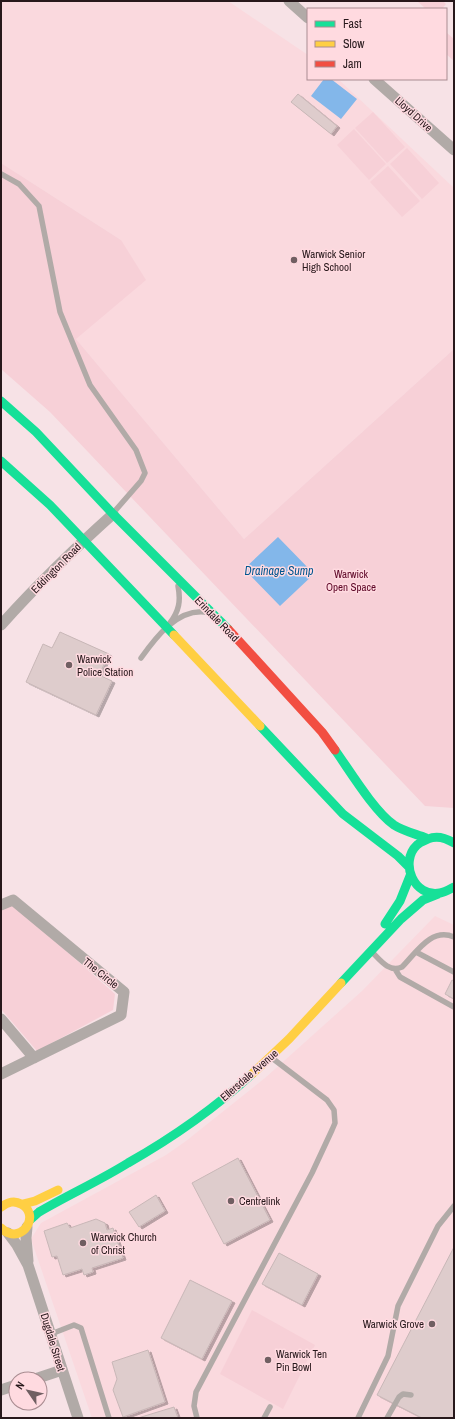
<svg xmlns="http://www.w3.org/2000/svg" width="455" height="1419" font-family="'Archivo Narrow',sans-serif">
	<defs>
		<filter id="shadow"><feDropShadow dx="3" dy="2" stdDeviation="0" flood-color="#0004"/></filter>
	</defs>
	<rect width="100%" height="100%" fill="#f7e2e6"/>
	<path fill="#fad9de" d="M1 1H228L308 55V79H338L454 188V349L244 539 76 339 121 240 1 163Z
		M435 916 454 925V1418H92L31 1239 41 1223 166 1155 186 1141 265 1078 362 991Z"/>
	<path fill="#f7d0d7" d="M417 1H443L446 4 442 9H426Z
		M447 33 454 39V61L446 54Z
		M373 112 405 147 387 163 355 128Z
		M354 129 386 164 369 180 337 145Z
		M407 148 439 183 422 199 390 164Z
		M1 163 121 240 146 280 76 339 244 539 454 349V808L425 806 50 412 1 369Z
		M388 166 420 201 402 217 370 182Z
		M14 905 115 994 113 1010 37 1051 1 1009V911L6 906Z
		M252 1310 315 1345 283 1409 220 1374Z"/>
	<path fill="#83b7ea" d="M324 79H331L357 99 341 119 311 96Z
		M278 537 314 574 280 606 244 569Z"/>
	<path fill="#decccc" stroke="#c8b7b7" filter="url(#shadow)" d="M298 94 337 126 331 134 291 102Z
		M60 632 109 654 99 675 112 681 96 715 26 682 43 644 52 648Z
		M452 980 454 981V999L445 994Z
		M238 1158 270 1220 224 1244 192 1183Z
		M156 1195 165 1211 139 1227 129 1212Z
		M96 1219 105 1223 107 1230 113 1228 123 1258 92 1268 93 1272 84 1275 82 1269 63 1275 57 1256 52 1257 44 1231 67 1223 70 1228Z
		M454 1247V1418H422L377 1395Z
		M279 1253 318 1274 302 1305 262 1284Z
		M190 1280 232 1301 202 1359 161 1338Z
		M148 1350 165 1402 123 1417 113 1390 117 1379 112 1362Z
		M174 1407 178 1418H138Z"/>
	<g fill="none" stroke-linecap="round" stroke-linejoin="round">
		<path stroke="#b1aaa7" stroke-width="5.5" d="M1 174 19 184 39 206 60 312 90 385 136 450 145 473 141 481 114 512
			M170 623C179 611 181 601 178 586
			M141 658C156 637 177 609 205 612
			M372 952C380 960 389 973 402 967 416 953 431 927 454 937
			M416 952 454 972
			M395 969 400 977 454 1007
			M51 1334 74 1325 81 1328 109 1418
			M197 1418 194 1406 196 1392 312 1173 332 1130 335 1123 334 1110 327 1100 272 1058
			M264 1418 270 1407
			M358 1418 388 1356 398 1306 438 1226 454 1206
			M387 1418 399 1397 403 1394 411 1395"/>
		<path stroke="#b1aaa7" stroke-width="11" d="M289 1 308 18
			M374 79 454 150
			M1 625C36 586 74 549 113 514
			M1 905 13 900 124 992 121 1015 1 1074
			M1 1019 34 1058
			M27 1227 26 1238 28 1261
			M8 1233 17 1245 28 1265 78 1418
			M35 1379 62 1370
			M1 1390 16 1385"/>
		<path stroke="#16e098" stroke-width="9" d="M1 401 36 432 113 514 228 629
			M1 461 50 505 174 635
			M260 726 343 814 398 856 408 866
			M335 750C350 771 374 811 394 825 403 831 416 834 426 838
			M454 843C446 838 437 835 428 839 424 841 420 842 417 845 399 862 414 898 440 893 445 892 450 889 454 887
			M385 924 400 901 410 876
			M341 983 401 919 423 900 438 894
			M30 1220 39 1212C68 1195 99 1181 128 1163 172 1138 215 1108 252 1074"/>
		<path stroke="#ffcf43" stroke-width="9" d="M174 635 260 726
			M252 1074 289 1039 341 983
			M23 1204 35 1201 58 1190
			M1 1207C8 1202 14 1200 21 1204 39 1213 26 1239 9 1233 6 1232 3 1230 1 1228"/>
		<path stroke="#f24e42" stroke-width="9" d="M228 629 322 732 335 750"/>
	</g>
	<g fill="#705f62" stroke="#ffdae0" stroke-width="1.5">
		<circle cx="294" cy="260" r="4"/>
		<circle cx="69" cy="665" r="4"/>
		<circle cx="231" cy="1201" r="4"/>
		<circle cx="83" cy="1243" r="4"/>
		<circle cx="432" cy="1324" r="4"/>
		<circle cx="268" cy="1360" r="4"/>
	</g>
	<g text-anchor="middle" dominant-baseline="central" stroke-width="3" stroke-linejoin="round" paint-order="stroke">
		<g font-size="11" fill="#27181b" stroke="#ffdae0">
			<text transform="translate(414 114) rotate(42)">Lloyd Drive</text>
			<text transform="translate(56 568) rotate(-45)">Eddington Road</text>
			<text transform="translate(217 619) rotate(46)">Erindale Road</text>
			<text transform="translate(101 973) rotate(39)">The Circle</text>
			<text transform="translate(249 1075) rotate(-41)">Ellersdale Avenue</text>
			<text transform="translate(53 1342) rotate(73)">Dugdale Street</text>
		</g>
		<g font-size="11" fill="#27181b" stroke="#ffdae0" text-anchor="start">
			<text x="302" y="254">Warwick Senior<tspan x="302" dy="13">High School</tspan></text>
			<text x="77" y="659">Warwick<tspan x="77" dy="13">Police Station</tspan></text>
			<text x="239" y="1201">Centrelink</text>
			<text x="91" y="1237">Warwick Church<tspan x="91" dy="13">of Christ</tspan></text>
			<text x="424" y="1324" text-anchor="end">Warwick Grove</text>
			<text x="276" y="1354">Warwick Ten<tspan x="276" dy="13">Pin Bowl</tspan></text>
		</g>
		<g font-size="11" fill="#5e0727" stroke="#ffdae0">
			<text x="351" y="574">Warwick<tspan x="351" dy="13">Open Space</tspan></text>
		</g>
		<g font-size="12" font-style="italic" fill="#005690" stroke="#ffdae0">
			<text x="279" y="571">Drainage Sump</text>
		</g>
	</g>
	<rect width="455" height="1419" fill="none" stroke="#27181b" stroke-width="4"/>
	<rect x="307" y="8" width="140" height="72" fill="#ffdae0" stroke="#a98c91"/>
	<rect x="315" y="21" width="20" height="6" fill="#16e098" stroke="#a98c91"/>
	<text x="343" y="28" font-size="12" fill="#27181b">Fast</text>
	<rect x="315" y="41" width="20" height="6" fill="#ffcf43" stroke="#a98c91"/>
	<text x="343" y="48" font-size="12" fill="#27181b">Slow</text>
	<rect x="315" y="61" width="20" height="6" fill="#f24e42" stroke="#a98c91"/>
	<text x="343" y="68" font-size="12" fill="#27181b">Jam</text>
	<g transform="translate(28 1391) rotate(304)"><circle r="19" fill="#ffdae0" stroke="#a98c91"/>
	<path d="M0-3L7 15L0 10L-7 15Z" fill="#705f62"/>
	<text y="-6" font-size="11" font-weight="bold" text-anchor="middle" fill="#27181b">N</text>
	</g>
</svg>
